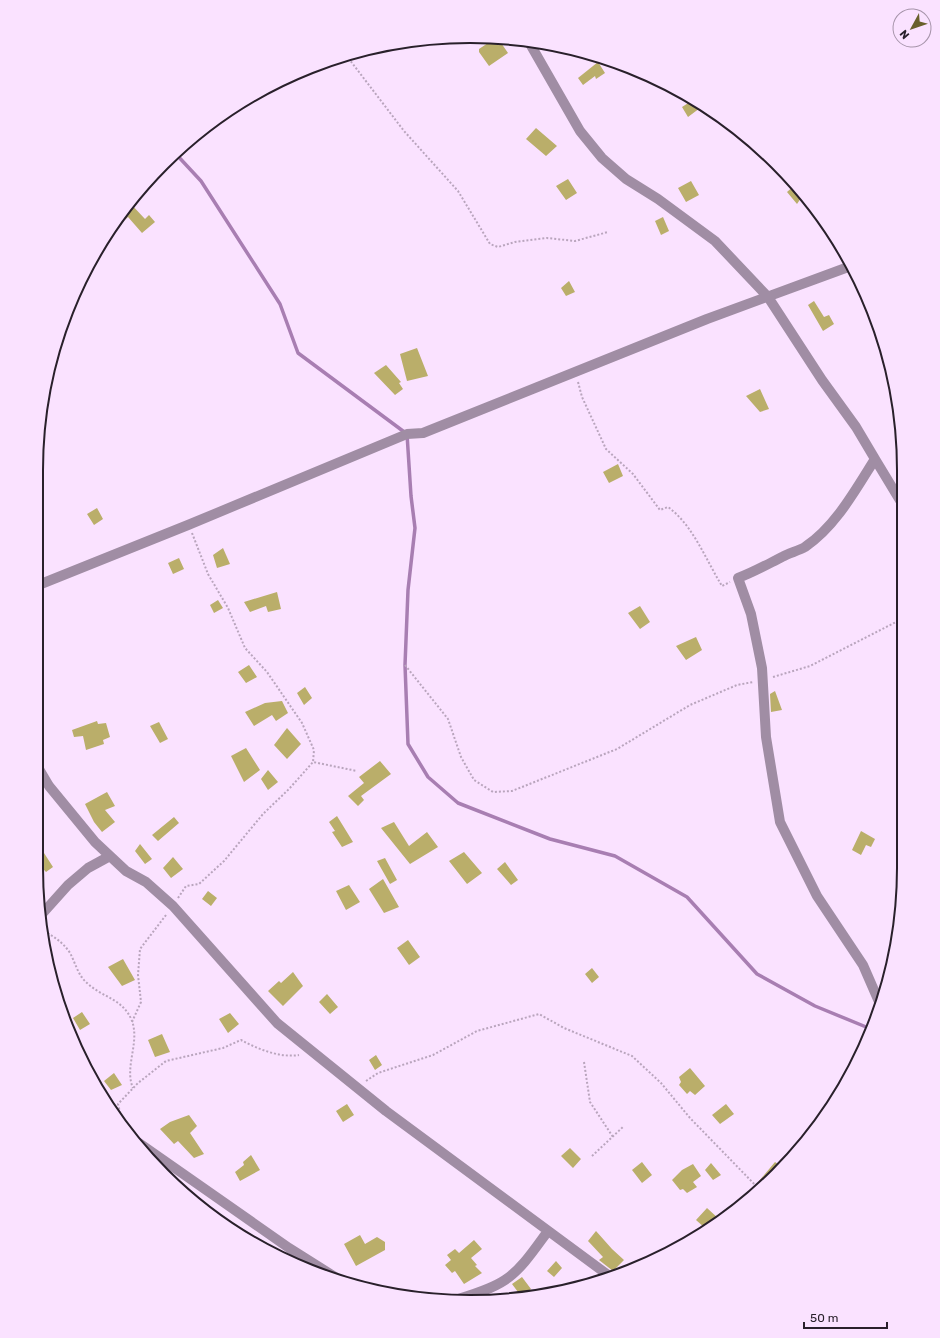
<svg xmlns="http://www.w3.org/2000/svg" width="940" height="1338" font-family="Rubik,sans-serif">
	<rect width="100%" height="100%" fill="#fae2ff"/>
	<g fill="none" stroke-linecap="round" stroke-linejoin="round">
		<path stroke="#a87eb2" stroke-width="3.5" d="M175 153 201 181 280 304 298 353 407 434 411 496 415 528 408 590 405 665 408 744 428 777 458 803 550 839 615 856 687 897 757 974 815 1006 871 1029"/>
	</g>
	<path fill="#baae6a" d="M497 37 508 53 489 66 479 52V49Z
		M598 62 605 73 596 79 595 76 583 85 578 78Z
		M693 100 698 103 700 108 688 117 682 107Z
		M536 128 557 146 546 156 526 139Z
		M568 179 577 193 566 200 556 186Z
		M691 181 699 195 686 202 678 188Z
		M796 184 803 195 797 204 787 192Z
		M130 203 145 219 149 215 155 222 142 233 128 217 113 231 110 229Z
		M663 217 669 231 661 235 655 221Z
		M569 281 575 292 566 296 561 288Z
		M814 301 824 317 829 315 834 324 823 331 808 305Z
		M417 348 428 376 407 381 400 354Z
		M386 365 401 382 399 383 403 389 395 395 374 373Z
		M760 389 769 409 760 412 746 396Z
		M618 464 623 476 609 483 603 472Z
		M97 508 103 519 94 525 87 514Z
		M223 548 230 564 217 568 213 555Z
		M179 558 184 569 173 574 168 563Z
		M277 592 281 609 268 612 266 606 250 612 244 602Z
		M218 600 223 608 214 613 210 605Z
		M640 606 650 622 640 629 628 613Z
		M696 637 702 650 686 660 676 646Z
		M249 665 257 677 246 683 238 672Z
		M305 687 312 698 304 705 297 693Z
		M775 691 782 710 771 712 770 694Z
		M282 701 288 713 276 721 272 715 254 726 245 712 265 703Z
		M97 721 98 724 106 723 110 737 103 740 104 744 86 750 83 736 74 737 72 730Z
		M159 722 168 739 160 743 150 726Z
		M287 728 301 744 287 759 274 745Z
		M246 748 260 770 244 782 231 756Z
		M380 761 391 774 361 796 364 800 358 806 348 796 364 783 359 777Z
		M268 770 278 782 268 790 261 779Z
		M107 792 115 806 105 810 115 822 102 832 94 822 85 804Z
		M337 816 353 842 342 847 332 832 335 831 329 822Z
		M174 817 179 823 158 841 152 835Z
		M394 822 409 846 427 832 438 847 410 864 381 828Z
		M861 831 875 839 871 847 866 845 861 855 852 850Z
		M140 844 152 859 145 864 135 851Z
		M464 852 482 873 467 884 449 861Z
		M44 853 53 867 46 872 36 861V858Z
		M173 857 183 869 171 878 163 868Z
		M385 858 397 880 390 884 377 861Z
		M505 862 518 880 511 885 497 869Z
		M383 879 399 907 384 913 369 889Z
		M349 885 360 902 346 910 336 891Z
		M208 891 217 898 211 906 202 899Z
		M408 940 420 957 409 965 397 948Z
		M123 959 135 980 122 986 108 967Z
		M592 968 599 977 592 983 585 974Z
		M293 972 303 986 283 1006 268 991 279 981 281 983Z
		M327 994 338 1007 330 1014 319 1002Z
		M82 1012 90 1024 80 1030 73 1018Z
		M230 1013 239 1024 228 1033 219 1019Z
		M162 1034 170 1052 155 1057 148 1040Z
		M376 1055 382 1065 375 1070 369 1060Z
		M690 1068 705 1086 695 1095 690 1091 687 1094 679 1085 681 1082 679 1077Z
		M114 1073 122 1085 111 1090 104 1081Z
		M347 1104 354 1115 343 1122 336 1111Z
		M726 1104 734 1114 720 1124 712 1115Z
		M189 1115 197 1126 190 1133 204 1154 194 1158 178 1141 174 1144 160 1129 170 1122Z
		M570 1148 581 1159 573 1168 561 1156Z
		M251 1155 260 1170 240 1181 235 1172 244 1165 243 1162Z
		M642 1162 652 1175 642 1183 632 1170Z
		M775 1162 782 1167 764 1186 759 1181Z
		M711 1163 721 1175 713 1180 705 1170Z
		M693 1164 701 1176 693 1182 697 1187 687 1193 683 1189 680 1190 672 1180 682 1170Z
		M707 1208 719 1219 705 1228 696 1220Z
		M596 1231 612 1249 624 1260 613 1271 599 1260 603 1257 588 1241Z
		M360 1235 365 1244 377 1237 385 1242V1250L356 1266 344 1244Z
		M474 1240 482 1249 471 1258 477 1265 475 1266 482 1273 464 1284 455 1271 452 1273 445 1265 451 1260 447 1255 455 1249 459 1253Z
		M556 1261 562 1268 554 1277 547 1271Z
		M522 1277 531 1289 521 1296 512 1284Z"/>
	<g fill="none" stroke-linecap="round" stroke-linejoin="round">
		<path stroke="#b9a5bd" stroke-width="2" stroke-dasharray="2 2" stroke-linecap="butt" d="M346 55 404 131 458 191 490 244 498 247 515 242 547 238 575 241 608 232
			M578 382 582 397 606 449 633 474 660 510 668 507C693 525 706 560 722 586L730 582
			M192 533 208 574 228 608 245 648 267 672 302 723 314 750 313 762
			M405 665 448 719 461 757 474 780 493 792 512 791 617 749 690 705 737 685 753 682
			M773 677 810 666 898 621 901 624
			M178 898 186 886 199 884 224 861 263 814 289 789 313 762 357 771
			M44 931C54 937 63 942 70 953 75 962 78 975 86 982 102 998 123 998 132 1021 140 1043 124 1067 133 1088
			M132 1022 141 1002 138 975 140 949 166 915
			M584 1062 590 1102 613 1137
			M366 1081 378 1073 433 1055 477 1031 539 1014 564 1028 632 1056 661 1083 690 1118 760 1190
			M123 1125 118 1104 138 1083 166 1061 223 1048 241 1040C258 1049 279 1058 299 1055
			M592 1156 624 1126"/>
		<path stroke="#a08da4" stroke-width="10" d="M529 42 580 131 602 158 626 179 658 199 715 241 768 297 822 380 856 427 875 459C856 489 836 526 805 547 798 551 789 553 782 557 768 564 754 572 738 578L751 614 762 668 766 737 780 822 817 896 863 965 880 1004
			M875 459 901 502
			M36 586 188 525 407 434 423 433 707 319 851 266
			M36 764 49 786 95 842 126 871 146 882 173 906 277 1023 386 1111 608 1275
			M42 914 68 885 88 868 110 856
			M139 1143 289 1248 335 1277
			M455 1300C471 1295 490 1290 505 1280 522 1269 536 1247 548 1231"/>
	</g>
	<path d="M0 0H940V1338H0ZM470 43H470A427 427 0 0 1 897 470V868A427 427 0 0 1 470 1295H470A427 427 0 0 1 43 868V470A427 427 0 0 1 470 43Z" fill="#fae2ff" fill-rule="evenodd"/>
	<path fill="none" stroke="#29202b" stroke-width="2" d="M470 43H470A427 427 0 0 1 897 470V868A427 427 0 0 1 470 1295H470A427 427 0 0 1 43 868V470A427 427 0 0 1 470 43Z"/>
	<g transform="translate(912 28) rotate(230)"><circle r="19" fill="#fae2ff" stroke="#a694aa"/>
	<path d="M0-3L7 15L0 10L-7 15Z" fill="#69602c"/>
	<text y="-6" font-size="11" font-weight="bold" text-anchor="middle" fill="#29202b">N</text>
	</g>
	<path d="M804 1322v6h83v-6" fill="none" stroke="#29202b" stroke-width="2"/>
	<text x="810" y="1322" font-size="12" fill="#29202b" stroke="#fae2ff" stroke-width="3" paint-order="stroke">50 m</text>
</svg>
